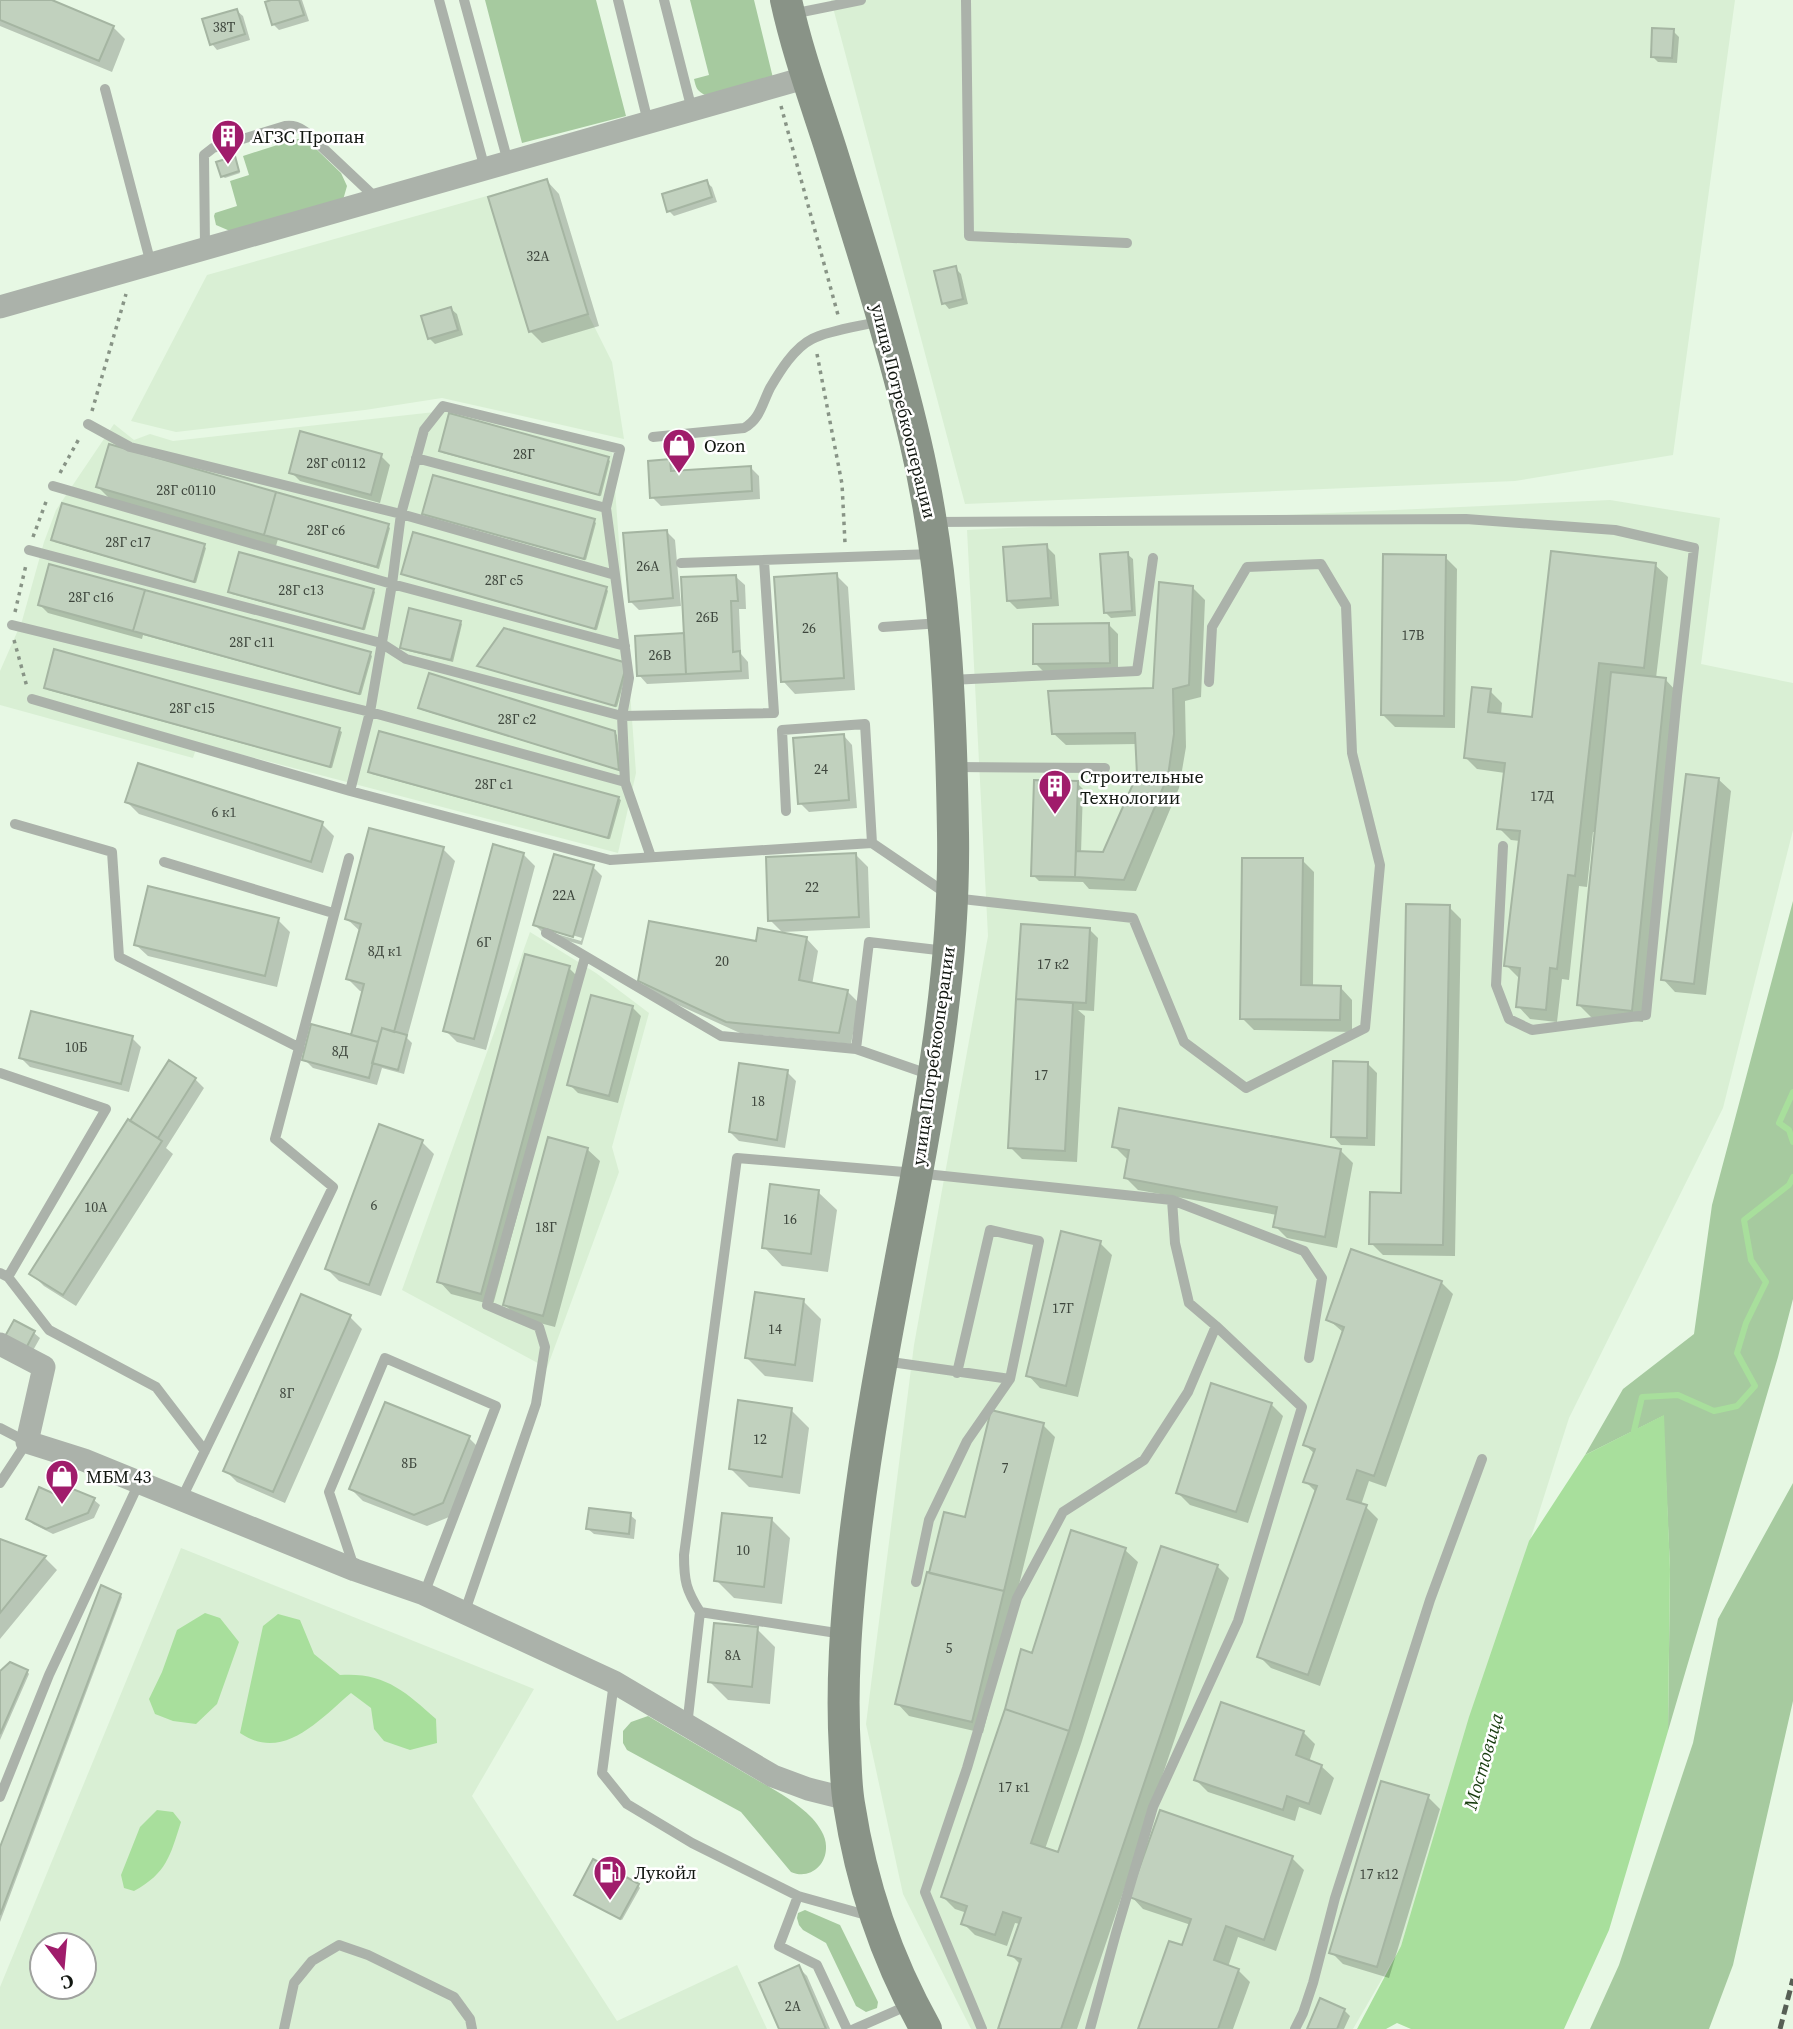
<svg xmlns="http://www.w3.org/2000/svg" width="1793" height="2029" font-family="'Source Serif 4',serif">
	<rect width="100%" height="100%" fill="#e7f8e4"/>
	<path fill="#d9efd4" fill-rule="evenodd" d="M831 0H1735L1673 455 1515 481 965 504Z
		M547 179 588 314 612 362 624 439 442 398 365 410 176 432 131 421 207 275Z
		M444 411 612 448 636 773 618 853 198 743 193 758 0 705V671L22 621 44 542 56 510 114 424 134 440 150 434 173 441Z
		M1610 500 1720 518 1701 664 1793 683V830L1723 1108 1569 1418 1401 1946 1353 2029H971L903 1894 866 1724 914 1345 988 936 967 530Z
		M530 932 596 973 649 1013 612 1147 619 1172 547 1368 402 1290Z
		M181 1548 534 1689 472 1796 617 2021 737 1965 767 2029H0V1987ZM42 1945H84V1987H42Z"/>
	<path fill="#a6ca9f" d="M485 0H596L626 116 522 143Z
		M690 0H754L773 78 705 95C697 91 696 88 694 79L709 75Z
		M296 139 306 140 311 144 341 173 347 186 343 200 230 231 216 225 214 216 215 213 237 206 230 181 249 175 243 156Z
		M1793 901V1299L1778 1357 1668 1731 1670 1569 1663 1416 1585 1455 1623 1389 1694 1334 1712 1205Z
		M1793 1483V1701L1733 1965 1709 2029H1590L1619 1965 1693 1743 1718 1619Z
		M648 1716C680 1735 713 1754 745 1773 767 1786 794 1799 812 1818 819 1826 826 1836 826 1846 827 1866 809 1880 791 1872L741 1812 627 1750 623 1743V1731L631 1722Z
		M805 1910 840 1925 878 2002 877 2008 866 2012 856 2006 826 1943 803 1930 799 1925 797 1918 798 1913Z"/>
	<path fill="#a8df9c" d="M1664 1415 1670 1569 1668 1731 1609 1930 1564 2029H1411L1397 2023 1386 2029H1357L1401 1946 1469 1717 1529 1541 1585 1455Z
		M205 1613 220 1618 239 1642 217 1704 196 1724 173 1721 155 1714 149 1699 162 1672 177 1630Z
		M278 1614 300 1620 314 1654 340 1675C384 1672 405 1691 436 1719L437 1743 410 1750 384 1741 374 1729 371 1708 351 1693C320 1719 283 1763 240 1733L263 1626Z
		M157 1810 173 1812 181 1822C170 1856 167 1873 134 1891L124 1888 121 1875 140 1827Z"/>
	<path fill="#0003" fill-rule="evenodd" d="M0 0H48L113 27 125 39 112 72 0 26Z
		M278 0H302L309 21 279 30 273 24Z
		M237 11 243 16 250 40 217 50 212 44Z
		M1673 31 1679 37 1677 63 1658 62 1653 57Z
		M234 158 240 173 225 178 222 176Z
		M547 181 559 194 599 326 542 343 530 331Z
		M706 182 712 187 717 202 674 216 669 211Z
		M955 268 961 274 968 304 949 309 944 303Z
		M451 309 457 314 463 335 435 344 429 338Z
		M441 451 608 459 610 461 601 496 443 453Z
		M381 456 390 465 380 503 300 481 291 472Z
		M670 461 679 469V472L750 467 759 476 760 499 661 506 652 497Z
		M98 487 388 526 390 528 379 569 278 539 276 546 110 499Z
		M424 514 594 521 596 523 586 560 426 516Z
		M666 531 675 540 681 606 639 610 630 601Z
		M53 540 204 546 206 548 196 583 55 542Z
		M1046 546 1055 555 1059 606 1017 609 1008 600Z
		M1127 554 1133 559 1136 616 1111 618 1105 612Z
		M1445 557 1457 569 1455 728 1395 727 1383 715Z
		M1655 565 1668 577 1656 678 1665 679 1677 692 1643 1022 1591 1017 1579 1005 1596 832H1593L1587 887 1579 886 1569 980 1562 979 1557 1022 1530 1019 1518 1006 1521 977H1518L1506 965 1520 841 1511 840 1499 828 1505 773 1477 769 1465 757 1490 691 1502 703 1501 715 1534 719Z
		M403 573 606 588 608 591 597 630 406 576Z
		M836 575 848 587 855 690 795 694 783 681Z
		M736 577 745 585 746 609H739L741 654 748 662 749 679 647 684 639 675 686 635Z
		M1193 588 1205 600 1201 697 1185 701 1186 747 1179 788 1136 891 1089 889 1083 882 1039 881 1033 875 1077 783 1083 789 1081 853 1104 854 1139 775 1137 744 1066 745 1053 733 1154 690Z
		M373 590 375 592 365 630 232 594 230 591Z
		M39 604 370 654 372 656 361 695 143 635 142 639 48 613Z
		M460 622 462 624 453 662 404 650 402 648Z
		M1109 625 1118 634V671L1044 672 1035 663Z
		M480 666 628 667 617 707Z
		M46 687 339 730 342 732 332 768 48 690Z
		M420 708 614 732 617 735 621 771 422 710Z
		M844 736 852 745 857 808 809 812 800 803Z
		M370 772 618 798 621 800 610 839 372 774Z
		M1718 779 1731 791 1706 995 1675 992 1663 979Z
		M127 802 322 824 334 836 323 873 139 814Z
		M443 849 455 861 407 1038 412 1043 404 1074 382 1068 377 1085 313 1068 304 1059 352 1037 364 992 360 991 348 979 361 932 347 919Z
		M523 854 535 866 486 1050 457 1042 445 1030Z
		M856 855 868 867 870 928 782 932 770 920Z
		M1302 860 1314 872 1313 987H1340L1352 1000V1032L1254 1030 1242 1018Z
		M593 867 602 876 582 945 544 934 535 925ZM543 926 582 938 581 941 543 930Z
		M1449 907 1461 919 1455 1256 1383 1255 1371 1243 1402 1195Z
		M278 920 290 932 277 987 148 956 135 944Z
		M1022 926 1089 929 1098 938 1094 1011 1078 1010 1085 1016 1077 1162 1022 1159 1010 1147Z
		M806 938 818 951 812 985 847 991 859 1003 851 1044 740 1033 652 993 640 981 757 943Z
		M569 968 581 980 493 1305 451 1294 439 1281Z
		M632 1007 641 1016 618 1103 578 1093 569 1084Z
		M132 1038 141 1047 129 1092 30 1067 21 1058Z
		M1368 1064 1377 1073 1375 1146 1341 1145 1333 1136Z
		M787 1072 796 1081 785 1148 739 1141 730 1132Z
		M195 1079 204 1088 166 1148 173 1154 76 1306 44 1286 32 1274 128 1122Z
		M422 1142 434 1154 381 1296 339 1281 327 1269Z
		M1114 1146 1341 1151 1353 1163 1337 1248 1287 1238 1275 1226 1277 1215 1138 1190 1126 1178 1130 1159 1126 1158Z
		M587 1149 600 1161 555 1327 517 1317 505 1305Z
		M818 1192 837 1210 828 1272 782 1266 764 1247Z
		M1100 1243 1112 1255 1078 1397 1040 1388 1028 1375Z
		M1441 1282 1453 1294 1386 1487 1369 1481 1361 1505 1366 1507 1378 1519 1320 1686 1271 1668 1259 1656 1316 1492 1305 1481 1315 1454 1305 1445 1344 1333 1329 1320Z
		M803 1301 821 1319 813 1382 765 1376 747 1358Z
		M350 1317 362 1329 285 1503 237 1482 225 1470Z
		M15 1323 34 1333 40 1338 31 1354Z
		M1271 1404 1283 1416 1248 1523 1190 1505 1178 1493Z
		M791 1410 809 1428 800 1494 749 1487 730 1468Z
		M1043 1425 1055 1437 983 1733 909 1716 897 1703 966 1519Z
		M469 1438 481 1450 454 1515 427 1526 363 1501 351 1489Z
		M74 1491 94 1500 100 1505 94 1518 53 1534 33 1524 28 1518Z
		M630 1515 636 1520 634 1539 594 1534 588 1529Z
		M772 1520 790 1538 782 1604 734 1598 716 1580Z
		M0 1540 45 1558 57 1570 0 1639Z
		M1125 1550 1138 1562 1081 1744 1045 1849 1059 1854 1217 1566 1229 1578 1077 2029H1000L1021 1965 1010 1954 1020 1924 1015 1923 1007 1946 975 1935 963 1923 967 1913 955 1909 943 1897Z
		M120 1595 122 1597 0 1922V1852Z
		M757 1629 775 1647 770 1704 728 1700 709 1681Z
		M27 1671 29 1674 0 1740V1674Z
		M1303 1732 1315 1744 1309 1762 1321 1766 1334 1778 1321 1815 1299 1807 1295 1821 1208 1792 1196 1780Z
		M1428 1797 1440 1809 1389 1978 1343 1964 1331 1952Z
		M1292 1858 1304 1870 1276 1951 1238 1937 1228 1967 1238 1970 1250 1982 1233 2029H1139L1183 1948 1191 1925 1143 1909 1131 1896Z
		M638 1885 640 1888 622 1920 578 1897Z
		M799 1968 807 1976 830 2029H781Z
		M1344 2010 1350 2016 1344 2029H1309Z"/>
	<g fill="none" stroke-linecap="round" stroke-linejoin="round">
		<path stroke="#a8df9c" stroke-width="6" d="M1793 1092 1779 1123 1789 1130 1793 1142
			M1637 1437 1634 1431 1642 1397 1678 1395 1714 1411 1737 1406 1755 1386 1737 1353 1746 1323 1766 1282 1751 1260 1744 1220 1789 1185 1793 1177"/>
	</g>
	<path fill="#c1d1be" stroke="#a5b5a2" stroke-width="2" d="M0 0H52L114 26 99 61 0 20Z
		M271 0H299L304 15 272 25 265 2Z
		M237 9 245 34 210 45 202 19Z
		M1652 28 1674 29 1672 58 1651 57Z
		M235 156 239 171 221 177 216 162Z
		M547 179 588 314 529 332 488 197Z
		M707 180 712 197 667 212 662 194Z
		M956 266 963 299 942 304 934 271Z
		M451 307 458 330 428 339 421 316Z
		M449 413 609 457 599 495 439 451Z
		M300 431 382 454 371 495 289 473Z
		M109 444 276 492 264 535 96 487Z
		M670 459 671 471 751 466 752 491 650 498 648 461Z
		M433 475 595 519 584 559 422 514Z
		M276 492 389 524 377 567 264 535Z
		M62 503 205 544 194 582 51 540Z
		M667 530 673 598 629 602 623 533Z
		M413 532 607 587 595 629 401 574Z
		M1047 544 1051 598 1007 601 1003 547Z
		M1551 551 1656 563 1644 668 1599 663 1575 876 1568 875 1557 969 1550 968 1546 1010 1516 1007 1520 968 1504 966 1520 831 1497 829 1505 763 1464 758 1472 687 1491 689 1488 712 1532 717Z
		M239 552 374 589 363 629 228 592Z
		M1128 552 1132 611 1104 613 1100 554Z
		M1383 554 1446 555 1444 716 1381 715Z
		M49 564 145 590 133 631 38 605Z
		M837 573 844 678 781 682 774 577Z
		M736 575 738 601H731L733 652 740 651 741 671 686 674 681 577Z
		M1159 582 1193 586 1189 685 1173 689 1174 734 1168 776 1124 880 1075 877 1076 851 1103 852 1137 775 1135 733 1052 734 1048 691 1153 688Z
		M145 590 371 652 359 694 133 631Z
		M409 608 461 621 451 660 400 648Z
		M1109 623 1110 663 1033 664V624Z
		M504 628 627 663 615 706 477 666Z
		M684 633 686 674 637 676 635 636Z
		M54 649 340 728 330 767 44 688Z
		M1611 672 1666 678 1632 1011 1577 1005Z
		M429 673 615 731 619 770 418 708Z
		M379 731 619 797 608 838 368 772Z
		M844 734 849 800 798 804 793 738Z
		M138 763 323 822 311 862 125 802Z
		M1686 774 1719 778 1694 984 1661 980Z
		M1034 780 1078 781 1075 877 1031 876Z
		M369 828 444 847 394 1032 382 1028 378 1042 351 1035 364 984 346 979 361 924 345 919Z
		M493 844 524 853 474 1039 443 1031Z
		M856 853 859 917 768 921 766 857Z
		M554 854 594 865 573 937 533 925Z
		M1242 858H1303L1301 985 1341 986 1340 1020 1240 1019Z
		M148 886 279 918 265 976 134 945Z
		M1406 904 1450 905 1443 1245 1369 1244 1370 1192 1401 1193Z
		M649 921 756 941 758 928 807 937 799 980 848 990 839 1033 726 1022 638 981Z
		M1021 924 1090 928 1086 1003 1016 999Z
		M525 954 570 966 481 1294 437 1282Z
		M591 995 633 1006 609 1096 567 1085Z
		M1016 999 1073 1003 1065 1151 1008 1148Z
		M31 1011 133 1036 121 1084 19 1058Z
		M311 1024 378 1042 369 1078 302 1060Z
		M382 1028 407 1035 398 1070 372 1063Z
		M169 1060 196 1078 158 1138 130 1121Z
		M1333 1061 1368 1062 1367 1138 1331 1137Z
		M739 1063 788 1070 777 1140 729 1132Z
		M1119 1108 1341 1149 1325 1237 1273 1227 1277 1207 1124 1178 1129 1150 1112 1147Z
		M128 1119 162 1141 63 1295 29 1274Z
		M379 1124 423 1140 369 1285 325 1269Z
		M548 1137 588 1148 543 1316 503 1305Z
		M770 1184 819 1190 811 1254 762 1248Z
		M1061 1231 1101 1241 1066 1386 1026 1376Z
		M1351 1249 1442 1281 1374 1476 1357 1470 1347 1499 1367 1505 1308 1675 1257 1657 1317 1486 1303 1482 1315 1449 1303 1445 1344 1327 1326 1320Z
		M755 1292 804 1299 795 1365 745 1358Z
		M301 1294 351 1315 273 1492 223 1471Z
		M14 1320 35 1331 25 1350 4 1338Z
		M1211 1383 1272 1403 1236 1512 1176 1493Z
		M738 1400 792 1408 782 1477 729 1469Z
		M385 1402 470 1436 443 1503 414 1515 349 1489Z
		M991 1410 1044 1423 1004 1591 929 1573 944 1512 965 1517Z
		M39 1487 59 1496 73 1489 95 1498 88 1513 46 1529 26 1519Z
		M589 1508 631 1513 629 1534 586 1529Z
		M722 1513 772 1518 764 1587 714 1581Z
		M1071 1530 1126 1548 1069 1731 1005 1709 1021 1649 1032 1653Z
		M0 1539 46 1556 0 1613Z
		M1161 1546 1218 1565 1061 2029H998L1021 1959 1008 1955 1021 1918 1003 1912 995 1935 961 1924 967 1906 941 1897 1005 1709 1069 1731 1031 1843 1058 1852Z
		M927 1572 1004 1591 972 1722 895 1704Z
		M101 1585 121 1594 0 1915V1847Z
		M714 1623 758 1627 752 1687 708 1682Z
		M10 1662 28 1670 0 1734V1671Z
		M1221 1702 1304 1731 1296 1755 1322 1765 1309 1804 1287 1796 1283 1810 1194 1780Z
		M1381 1781 1429 1795 1377 1967 1329 1953Z
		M1160 1810 1293 1856 1264 1940 1226 1926 1214 1960 1239 1969 1218 2029H1138L1169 1941 1182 1945 1191 1919 1129 1897Z
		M593 1859 639 1884 620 1919 574 1895Z
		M799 1965 826 2029H779L759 1983Z
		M1320 1998 1345 2009 1337 2029H1307Z"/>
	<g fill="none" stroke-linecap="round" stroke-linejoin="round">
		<path stroke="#889486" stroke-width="3.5" stroke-dasharray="3.5 5" stroke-linecap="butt" d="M781 106 838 315
			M817 354 842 484 845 543
			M92 411 126 294
			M60 473 80 437
			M33 537 47 499
			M15 612 26 565
			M14 640 27 687"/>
		<path stroke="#abb2aa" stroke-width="10" d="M439 0 485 169
			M464 0 508 162
			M618 0 648 122
			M664 0 692 110
			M966 0 969 236 1127 243
			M792 14 861 0
			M105 89 151 264
			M205 248 204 155 213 148 285 126C294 125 299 127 306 132L377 199
			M88 424 130 447 401 514 615 575
			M653 437 744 428C760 419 762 404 770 388 780 371 794 348 812 339 829 330 862 326 881 321
			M416 458 606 508
			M53 486 392 584 625 646
			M934 522 1466 519 1615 530 1694 548 1677 696 1646 1015 1532 1030 1509 1019 1496 985 1503 846
			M29 550 381 643 406 659 622 716 774 713 764 561
			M681 563 933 554
			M12 625 370 712 350 791
			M883 627 941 623
			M950 680 1137 671 1153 558
			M32 699 350 791 610 860 872 843
			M954 767 1105 768
			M625 782 370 712 392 584 401 514 424 430 443 406 620 449 606 508 629 678 622 716 625 782 651 857
			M786 811 782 730 865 724 872 843 953 898 1133 918 1184 1042 1246 1088 1365 1028 1380 865 1352 753 1346 606 1321 564 1247 567 1212 627 1209 682
			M15 824 112 852 119 957 300 1048
			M164 862 333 913
			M546 933 721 1036 856 1049 931 1075
			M856 1049 869 942 946 951
			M0 1073 106 1109 8 1277
			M0 1273 8 1277 49 1330 156 1387 205 1451
			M884 1361 1010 1379
			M0 1428 27 1442 0 1483
			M181 1500 333 1187 275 1139 349 858
			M354 1567 329 1492 385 1358 496 1406 424 1594
			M916 1582 929 1520 967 1441 1010 1379 1039 1241 990 1230 957 1373
			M700 1612 843 1634
			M464 1614 536 1404 545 1347 539 1327 487 1305 585 957
			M614 1682 602 1773 627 1804 692 1843 798 1896 870 1916
			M687 1726 700 1612C686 1590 684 1581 684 1555L737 1158 916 1173 1172 1200 1304 1251 1322 1278 1309 1358
			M0 1797 49 1675 139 1483
			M798 1896 779 1946 817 1965 847 2029
			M284 2029 294 1983 312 1961 339 1945 368 1955 454 1997 470 2019 472 2029
			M854 2029 909 2005
			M982 2029 925 1892 967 1768 1017 1598 1063 1512 1144 1460 1188 1392 1216 1326
			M1090 2029 1116 1933 1153 1807 1238 1621 1302 1407 1216 1326 1189 1303 1175 1243 1172 1200
			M1295 2029 1303 2013 1313 1983 1335 1898 1430 1600 1482 1459"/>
		<path stroke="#abb2aa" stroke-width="23" d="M0 307 808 77
			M0 1344 44 1367 27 1442 84 1460 355 1570 424 1594 614 1682 773 1776 808 1789 848 1799"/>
		<path stroke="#899387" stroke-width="32" d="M786 0C797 51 815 100 831 150 861 246 892 342 915 440 945 568 951 701 953 833 955 959 934 1082 911 1205 889 1321 866 1437 853 1554 846 1620 841 1685 845 1752 846 1769 846 1786 849 1804 861 1882 887 1960 926 2029"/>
		<path stroke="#575f55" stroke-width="5" stroke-dasharray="10 5" stroke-linecap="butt" d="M1780 2029 1793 1979"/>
	</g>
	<defs>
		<symbol id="building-pin" viewBox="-11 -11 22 30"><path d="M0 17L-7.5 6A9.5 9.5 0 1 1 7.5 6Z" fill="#a01c6b" stroke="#fff"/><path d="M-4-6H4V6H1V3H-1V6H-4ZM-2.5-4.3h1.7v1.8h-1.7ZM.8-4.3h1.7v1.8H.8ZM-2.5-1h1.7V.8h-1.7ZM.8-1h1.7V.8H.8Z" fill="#fff"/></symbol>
		<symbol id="shop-pin" viewBox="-11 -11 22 30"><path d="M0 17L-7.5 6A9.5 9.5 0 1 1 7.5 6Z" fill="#a01c6b" stroke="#fff"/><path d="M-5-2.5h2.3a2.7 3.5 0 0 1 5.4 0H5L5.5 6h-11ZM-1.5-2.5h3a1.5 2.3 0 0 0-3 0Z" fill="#fff"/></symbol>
		<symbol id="fuel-pin" viewBox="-11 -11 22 30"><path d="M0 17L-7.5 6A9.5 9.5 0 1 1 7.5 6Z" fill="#a01c6b" stroke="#fff"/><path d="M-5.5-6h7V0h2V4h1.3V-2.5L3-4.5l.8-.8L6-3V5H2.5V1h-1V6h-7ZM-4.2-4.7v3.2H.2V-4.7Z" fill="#fff"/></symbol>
	</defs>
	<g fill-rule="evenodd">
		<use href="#building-pin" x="209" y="117" width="38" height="52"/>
		<use href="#shop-pin" x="660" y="426" width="38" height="52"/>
		<use href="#building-pin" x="1036" y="767" width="38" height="52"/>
		<use href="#shop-pin" x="43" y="1457" width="38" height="52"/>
		<use href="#fuel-pin" x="591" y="1853" width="38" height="52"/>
	</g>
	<g text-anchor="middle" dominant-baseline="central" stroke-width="5" stroke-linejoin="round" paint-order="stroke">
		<g font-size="14" fill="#3d453c">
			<text x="224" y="27">38Т</text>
			<text x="538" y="256">32А</text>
			<text x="524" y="454">28Г</text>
			<text x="336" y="463">28Г с0112</text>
			<text x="186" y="490">28Г с0110</text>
			<text x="326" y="530">28Г с6</text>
			<text x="128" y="542">28Г с17</text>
			<text x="648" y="566">26А</text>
			<text x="504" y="580">28Г с5</text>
			<text x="301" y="590">28Г с13</text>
			<text x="91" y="597">28Г с16</text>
			<text x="707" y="617">26Б</text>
			<text x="809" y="628">26</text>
			<text x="1413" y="635">17В</text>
			<text x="252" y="642">28Г с11</text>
			<text x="660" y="655">26В</text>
			<text x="192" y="708">28Г с15</text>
			<text x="517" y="719">28Г с2</text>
			<text x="821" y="769">24</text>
			<text x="494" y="784">28Г с1</text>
			<text x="1542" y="796">17Д</text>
			<text x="224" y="812">6 к1</text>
			<text x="812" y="887">22</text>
			<text x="564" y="895">22А</text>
			<text x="484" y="942">6Г</text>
			<text x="385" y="951">8Д к1</text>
			<text x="722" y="961">20</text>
			<text x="1053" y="964">17 к2</text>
			<text x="76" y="1047">10Б</text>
			<text x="340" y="1051">8Д</text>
			<text x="1041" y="1075">17</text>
			<text x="758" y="1101">18</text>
			<text x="374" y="1205">6</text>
			<text x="96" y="1207">10А</text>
			<text x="790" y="1219">16</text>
			<text x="546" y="1227">18Г</text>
			<text x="1063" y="1308">17Г</text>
			<text x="775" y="1329">14</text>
			<text x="287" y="1393">8Г</text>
			<text x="760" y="1439">12</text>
			<text x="409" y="1463">8Б</text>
			<text x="1005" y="1468">7</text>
			<text x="743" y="1550">10</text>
			<text x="949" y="1648">5</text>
			<text x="733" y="1655">8А</text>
			<text x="1014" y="1787">17 к1</text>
			<text x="1379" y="1874">17 к12</text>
			<text x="793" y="2006">2А</text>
		</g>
		<g font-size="18" fill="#111610" stroke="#fff" text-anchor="start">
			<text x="252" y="136">АГЗС Пропан</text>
			<text x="704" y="445">Ozon</text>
			<text x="1080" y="776">Строительные<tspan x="1080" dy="21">Технологии</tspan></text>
			<text x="86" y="1476">МБМ 43</text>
			<text x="634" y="1872">Лукойл</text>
		</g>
		<g font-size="18" fill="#111610" stroke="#fff">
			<text transform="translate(904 411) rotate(76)">улица Потребкооперации</text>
			<text transform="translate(933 1056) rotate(-82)">улица Потребкооперации</text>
		</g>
		<g font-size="19" font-style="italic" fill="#183c0f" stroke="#fff">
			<text transform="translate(1483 1761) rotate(-74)">Мостовица</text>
		</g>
	</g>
	<g transform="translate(63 1966) rotate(164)"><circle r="33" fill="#ffffff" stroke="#a0a29f" stroke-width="2"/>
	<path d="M0-5L12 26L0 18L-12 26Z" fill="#a01c6b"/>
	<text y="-10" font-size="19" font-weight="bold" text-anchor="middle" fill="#111610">С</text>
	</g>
</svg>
